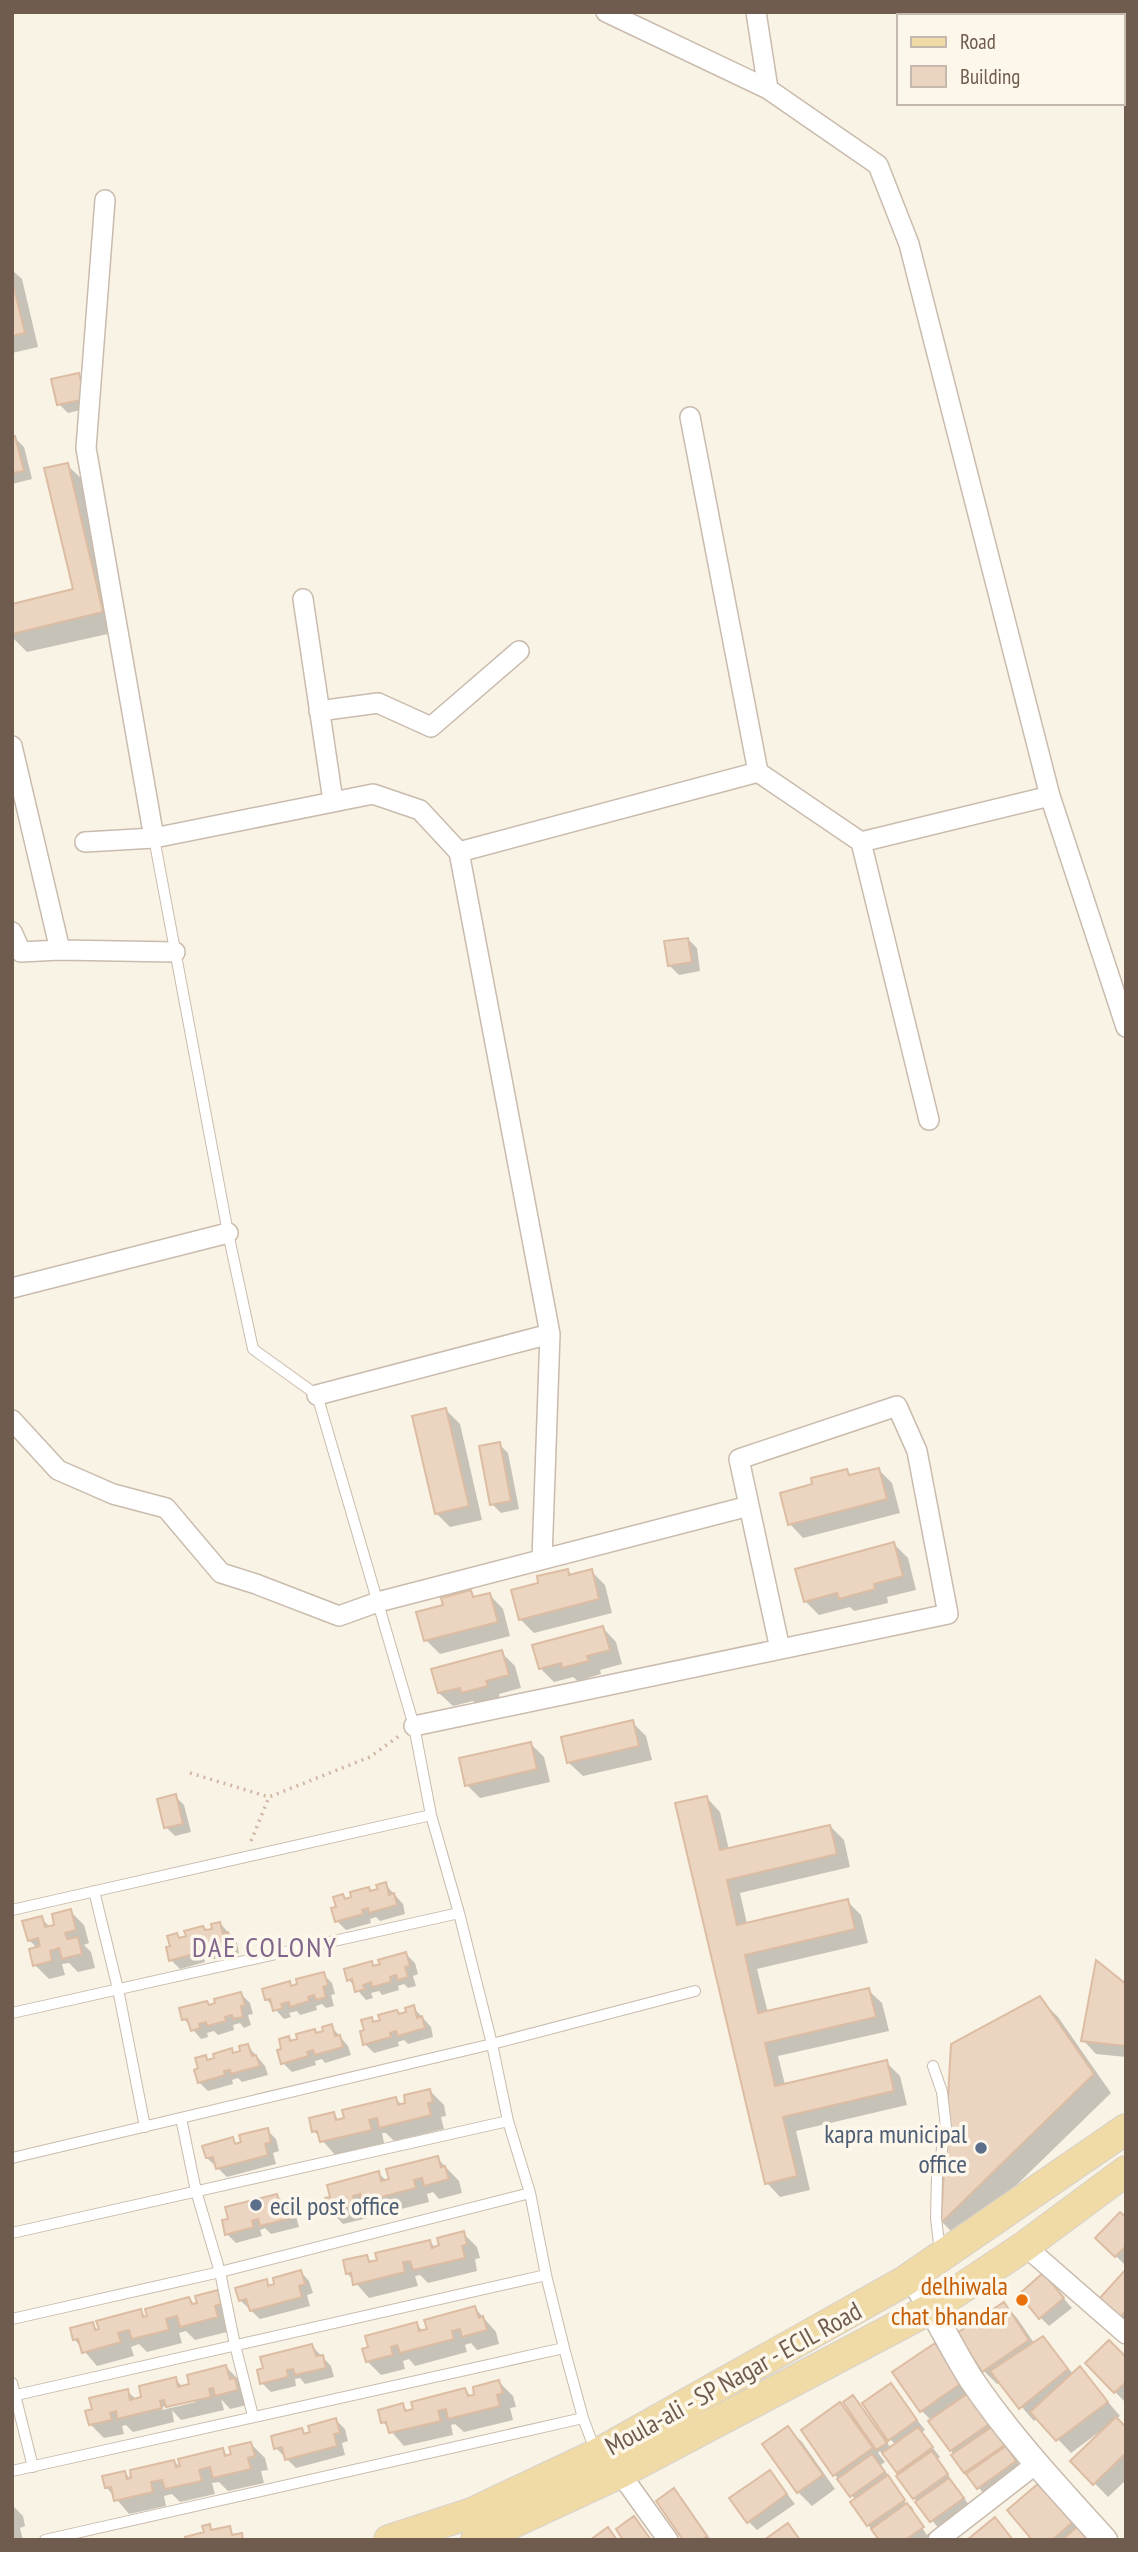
<svg xmlns="http://www.w3.org/2000/svg" width="1138" height="2552" font-family="'PT Sans Narrow',sans-serif">
	<rect width="100%" height="100%" fill="#f9f3e5"/>
	<path fill="#0003" fill-rule="evenodd" d="M12 270 22 279 38 347 12 353Z
		M79 375 88 384 93 407 68 413 59 404Z
		M12 438H15L24 447 32 479 12 484Z
		M67 465 86 483 121 631 27 652 12 637V606L75 591Z
		M688 939 697 948 700 971 679 975 670 966Z
		M446 1410 460 1424 482 1520 450 1527 436 1513Z
		M499 1444 508 1453 519 1509 501 1513 492 1504Z
		M878 1469 892 1483 900 1513 803 1538 790 1524 815 1485 846 1470 852 1476Z
		M894 1544 908 1558 916 1590 887 1597 888 1603 854 1611 850 1607 819 1615 805 1601Z
		M567 1570 573 1576 591 1571 605 1585 612 1613 534 1633 520 1619 541 1584Z
		M471 1592 476 1598 490 1595 503 1609 510 1636 440 1654 426 1640 445 1606Z
		M603 1628 616 1642 622 1664 600 1670 601 1674 578 1681 573 1677 554 1682 540 1668Z
		M501 1652 515 1666 521 1688 499 1694 500 1699 477 1705 473 1701 453 1706 439 1693Z
		M632 1722 646 1736 652 1760 583 1776 569 1763 563 1738Z
		M530 1743 544 1757 550 1782 480 1798 467 1785Z
		M175 1796 184 1805 191 1832 175 1836 166 1827Z
		M707 1798 720 1812 729 1850 830 1826 844 1840 850 1867 740 1893 747 1924 847 1901 861 1915 868 1943 757 1969 768 2013 868 1990 882 2003 889 2031 778 2056 785 2085 886 2062 900 2076 907 2105 796 2131 810 2190 780 2197 767 2183Z
		M385 1884 403 1904 405 1914 380 1921 376 1917 370 1919 371 1923 346 1930 337 1921 343 1896 347 1900 369 1889 372 1893Z
		M70 1911 84 1925 89 1943 84 1945 91 1952 95 1968 78 1972 69 1963 62 1964 65 1975 49 1979 35 1965 37 1948 29 1940 41 1918 51 1928Z
		M220 1923 237 1943 239 1953 214 1959 210 1956 204 1958 205 1962 180 1969 171 1960 177 1935 181 1939 214 1930Z
		M406 1954 415 1963 418 1974 413 1976 416 1986 408 1988 404 1984 398 1986 399 1990 382 1995 379 1991 371 1993 373 1998 366 2000 349 1980 372 1963 375 1967Z
		M323 1974 332 1983 335 1994 331 1995 334 2006 326 2008 322 2004 316 2006 317 2010 300 2015 297 2011 289 2013 291 2017 284 2019 266 1999 290 1983 293 1987Z
		M1126 1986V2057L1096 2054 1083 2040Z
		M241 1994 250 2003 253 2014 248 2015 251 2025 244 2028 240 2023 233 2025 234 2030 218 2035 214 2031 207 2033 208 2037 201 2039 184 2019 207 2003 211 2007Z
		M1039 1998 1058 2017 1111 2093 960 2240 943 2223 953 2045Z
		M413 2007 431 2027 433 2037 408 2044 404 2040 398 2042 399 2046 374 2053 365 2044 371 2019 375 2023 401 2016Z
		M331 2026 348 2046 351 2055 325 2063 322 2059 315 2061 316 2065 292 2072 283 2063 284 2050 289 2038 293 2042 314 2031 318 2034Z
		M248 2046 265 2066 268 2075 242 2082 238 2078 232 2080 233 2084 208 2091 199 2082 205 2057 209 2061 231 2050 235 2054 242 2052Z
		M430 2091 444 2105 446 2116 441 2117 444 2129 394 2141 386 2133H382L384 2143 335 2155 314 2131 333 2114 340 2121 396 2099 403 2106Z
		M267 2130 276 2139 279 2151 273 2153 276 2164 227 2177 207 2158 232 2139 238 2145Z
		M437 2158 459 2181 462 2193 439 2199 433 2192 427 2194 429 2202 377 2215 371 2208 365 2210 368 2218 343 2224 330 2210 378 2173 387 2181Z
		M277 2196 296 2216 299 2227 271 2234 265 2228 260 2230 262 2236 236 2243 227 2234Z
		M1126 2220V2264L1125 2265 1098 2238Z
		M463 2233 477 2247 480 2258 475 2259 477 2271 428 2283 420 2275 415 2276 418 2286 369 2298 347 2273 367 2257 373 2263 429 2241 436 2248Z
		M301 2272 309 2281 313 2293 307 2295 310 2306 260 2319 240 2300 266 2281 272 2287Z
		M1126 2272V2322L1101 2299Z
		M1052 2285 1072 2308 1049 2326 1041 2318Z
		M217 2292 231 2305V2331L195 2340 186 2331 179 2333 182 2343 147 2352 139 2344 131 2347 134 2356 97 2366 74 2339 92 2324 102 2334 140 2311 150 2321 189 2299 195 2305Z
		M1004 2304 1017 2318 1034 2343 1042 2338 1074 2375 1080 2369 1120 2416 1116 2419 1126 2429V2480L1108 2497 1073 2461 1101 2434 1099 2432 1071 2453 1038 2418 1034 2421 1000 2382 997 2384 984 2371Z
		M475 2308 496 2332 499 2344 477 2350 471 2343 465 2345 467 2352 415 2366 409 2359 403 2361 405 2369 381 2375 367 2361 416 2324 424 2332Z
		M935 2345 1024 2471 987 2497 965 2472 932 2421 922 2411 895 2373Z
		M312 2346 331 2366 334 2377 305 2384 300 2378 295 2379 296 2386 271 2392 262 2383Z
		M1126 2359V2399L1124 2401 1087 2363Z
		M226 2367 240 2381 251 2404 230 2409 221 2399 224 2410 181 2420 172 2410 174 2422 133 2432 126 2425 122 2426 124 2434 104 2438 91 2425 127 2391 137 2400 175 2379 183 2387ZM193 2399 196 2402 162 2410V2407Z
		M499 2382 513 2396 516 2407 510 2408 513 2420 464 2432 455 2424 451 2425 453 2435 404 2446 383 2422 402 2405 409 2412 465 2390 472 2397Z
		M890 2385 925 2430 921 2433 940 2457 937 2459 971 2508 940 2530 914 2498 901 2474 880 2451 878 2453 885 2462 881 2465 895 2485H893L909 2508 911 2506 913 2509 914 2513H912L927 2535 929 2533 931 2536 926 2540H881L868 2525 856 2500 835 2475 840 2404 853 2417 852 2397 891 2448 896 2445 890 2439Z
		M336 2420 345 2429 348 2441 342 2443 345 2455 296 2468 276 2448 302 2429 307 2435Z
		M788 2429 802 2442 835 2489 812 2506 798 2492Z
		M251 2444 265 2458 268 2470 261 2471 264 2483 228 2491 219 2482 212 2483 215 2494 180 2502 172 2494 164 2496 166 2506 129 2514 107 2488 125 2473 134 2482 174 2461 184 2471 222 2450 229 2457Z
		M770 2472 795 2504 757 2530 748 2521Z
		M1039 2485 1085 2536 1087 2540H1035Z
		M674 2491 683 2500 711 2540H686Z
		M12 2505 23 2516 25 2526 20 2528 23 2540H12Z"/>
	<path fill="#ebd5c0" stroke="#dcbda3" stroke-width="2" d="M12 280 25 333 12 336Z
		M79 373 85 399 57 405 51 379Z
		M15 436 24 471 12 473V437Z
		M68 463 103 612 12 634V604L73 589 44 468Z
		M688 938 692 962 668 966 664 941Z
		M446 1408 469 1506 435 1514 412 1416Z
		M500 1442 511 1501 490 1505 479 1446Z
		M879 1468 887 1499 788 1525 780 1493 812 1484 811 1478 847 1469 849 1475Z
		M894 1542 903 1576 874 1584 875 1589 839 1599 837 1593 804 1602 795 1569Z
		M568 1569 569 1575 592 1569 599 1599 519 1620 511 1590 538 1583 537 1576Z
		M471 1590 473 1597 490 1593 498 1622 424 1641 416 1612 443 1605 441 1598Z
		M603 1626 610 1650 587 1656 589 1661 562 1668 561 1663 539 1669 532 1645Z
		M502 1650 509 1675 486 1681 488 1686 461 1693 460 1688 438 1693 431 1669Z
		M633 1720 639 1746 567 1763 561 1737Z
		M531 1742 537 1769 465 1786 459 1758Z
		M176 1794 183 1824 164 1828 157 1799Z
		M707 1796 720 1850 830 1825 837 1854 727 1880 737 1925 848 1899 855 1929 745 1955 758 2013 869 1988 876 2017 765 2043 775 2086 887 2060 894 2091 783 2117 797 2176 765 2184 675 1803Z
		M386 1882 389 1895 394 1893 397 1905 369 1913 368 1908 362 1910 363 1914 335 1922 331 1908 336 1907 333 1897 343 1894 345 1899 351 1897 350 1892 369 1887 370 1891 378 1889 376 1885Z
		M71 1909 76 1930 65 1933 67 1939 78 1937 82 1954 62 1959 59 1948 50 1951 52 1961 33 1966 29 1949 40 1946 38 1938 28 1941 22 1921 42 1916 45 1927 54 1925 52 1914Z
		M220 1922 223 1934 228 1932 232 1944 203 1951 202 1947 196 1949 197 1953 169 1961 166 1947 170 1946 167 1936 177 1933 179 1938 186 1936 184 1931 203 1926 205 1930 212 1929 211 1924Z
		M406 1952 410 1966 405 1967 408 1977 398 1980 396 1975 390 1977 391 1982 372 1987 371 1982 363 1985 365 1989 355 1992 352 1979 347 1981 344 1969 372 1961 373 1966 380 1964 378 1960Z
		M1096 1960 1126 1984V2046L1081 2041Z
		M324 1972 328 1985 323 1987 326 1997 316 2000 314 1995 308 1997 309 2001 290 2007 289 2002 281 2004 283 2008 273 2011 270 1999 265 2000 262 1989 290 1981 291 1986 297 1984 296 1979Z
		M241 1992 245 2005 241 2006 243 2017 233 2019 232 2015 225 2017 226 2021 207 2026 206 2022 199 2024 200 2028 191 2031 187 2019 182 2020 179 2008 207 2001 209 2005 215 2003 214 1999Z
		M1040 1996 1094 2074 941 2223 951 2044Z
		M414 2005 417 2018 422 2016 425 2028 398 2036 396 2031 390 2033 391 2037 363 2045 360 2031 364 2030 361 2020 372 2017 373 2022 380 2020 378 2015 397 2010 399 2014 406 2012 405 2008Z
		M332 2024 335 2036 340 2035 343 2047 315 2055 313 2050 307 2052 309 2056 281 2064 277 2050 281 2049 279 2039 289 2036 290 2041 297 2039 296 2034 315 2029 316 2033 323 2031 322 2027Z
		M248 2044 252 2056 256 2055 260 2066 231 2074 230 2070 224 2071 225 2075 198 2083 194 2070 198 2068 195 2058 206 2055 207 2060 214 2058 213 2054 232 2048 233 2053 240 2051 239 2046Z
		M430 2089 433 2102 428 2103 431 2115 379 2128 377 2118 369 2120 372 2130 320 2142 317 2131 312 2132 309 2118 334 2112 336 2120 344 2118 342 2110 396 2097 398 2105 405 2103 404 2095Z
		M268 2128 271 2142 265 2144 268 2155 216 2169 213 2157 206 2158 202 2146 233 2137 235 2144 241 2142 239 2135Z
		M438 2156 441 2167 445 2166 449 2179 424 2186 422 2178 414 2180 416 2188 362 2202 360 2194 353 2196 355 2204 328 2211 325 2198 330 2197 327 2185 379 2171 381 2181 389 2179 386 2169Z
		M277 2194 281 2207 288 2205 291 2218 260 2226 258 2219 252 2221 254 2227 225 2235 222 2220 228 2219 225 2207Z
		M1120 2212 1126 2217V2246L1115 2257 1095 2238Z
		M464 2231 467 2244 462 2246 465 2258 413 2270 410 2261 403 2262 405 2272 353 2285 351 2273 346 2274 343 2260 367 2255 369 2262 377 2260 375 2253 430 2240 432 2248 439 2245 437 2238Z
		M1126 2269V2311L1119 2318 1099 2299Z
		M301 2270 305 2284 299 2286 302 2297 250 2311 246 2299 239 2301 235 2288 267 2279 268 2286 274 2284 273 2278Z
		M1043 2273 1064 2298 1039 2319 1019 2294Z
		M218 2290 221 2304 215 2306 218 2317 180 2327 177 2316 166 2319 169 2330 132 2339 129 2330 118 2333 121 2342 82 2353 78 2339 73 2340 70 2328 93 2322 95 2330 99 2329 96 2321 141 2309 143 2317 147 2316 145 2309 189 2297 192 2304 197 2303 195 2296Z
		M1004 2302 1029 2340 982 2372 957 2333Z
		M475 2306 479 2318 483 2316 487 2330 462 2337 460 2329 452 2331 454 2339 400 2353 397 2345 391 2347 393 2355 366 2362 362 2349 368 2347 365 2336 417 2322 419 2331 427 2329 424 2320Z
		M1043 2336 1068 2369 1019 2409 990 2371Z
		M1109 2340 1126 2357V2382L1114 2393 1085 2363Z
		M935 2343 963 2382 920 2412 892 2372Z
		M312 2344 316 2356 323 2355 326 2368 295 2375 293 2369 287 2370 288 2377 260 2384 257 2370 263 2368 260 2357Z
		M226 2365 230 2379 235 2378 238 2390 215 2396 213 2388 209 2389 211 2397 166 2407 164 2400 160 2401 162 2408 117 2419 116 2411 110 2413 112 2420 89 2425 85 2411 92 2409 89 2398 128 2389 130 2400 141 2397 139 2386 176 2377 178 2387 189 2384 187 2375Z
		M1080 2366 1108 2402 1056 2441 1030 2412Z
		M499 2380 503 2393 497 2395 500 2406 448 2419 446 2409 438 2411 441 2421 389 2433 386 2422 381 2423 378 2410 403 2403 405 2411 413 2409 411 2402 465 2388 468 2396 474 2395 473 2387Z
		M891 2383 917 2420 888 2441 862 2403Z
		M971 2391 992 2422 950 2451 928 2421Z
		M853 2395 887 2443 876 2450 843 2402Z
		M840 2402 873 2448 833 2476 801 2430Z
		M1116 2417 1126 2427V2453L1093 2485 1070 2461Z
		M336 2418 340 2433 334 2434 337 2446 285 2460 282 2447 274 2449 271 2436 302 2428 304 2434 310 2432 308 2426Z
		M788 2426 823 2475 797 2493 762 2444Z
		M993 2426 1006 2444 964 2473 951 2455Z
		M918 2427 933 2447 897 2473 882 2453Z
		M251 2442 255 2456 248 2458 251 2469 213 2478 210 2467 199 2470 202 2481 165 2489 162 2480 151 2482 153 2492 114 2501 111 2487 105 2488 102 2476 125 2471 127 2479 131 2478 130 2470 174 2460 176 2467 180 2466 178 2459 223 2448 225 2456 231 2454 229 2447Z
		M1006 2446 1016 2461 977 2489 966 2474Z
		M932 2451 948 2474 913 2499 896 2476Z
		M872 2454 885 2472 850 2497 837 2479Z
		M770 2470 787 2494 747 2523 729 2498Z
		M888 2475 905 2500 867 2526 850 2502Z
		M949 2478 964 2498 930 2522 915 2502Z
		M1039 2483 1073 2522 1052 2540H1032L1007 2510Z
		M674 2488 707 2536 702 2540H683L656 2501Z
		M907 2503 924 2527 905 2540H879L871 2529Z
		M634 2516 651 2540H623L616 2529Z
		M995 2517 1013 2540H967Z
		M788 2523 800 2540H764Z
		M210 2524 211 2530 230 2526 232 2535 242 2533 243 2540H186L185 2537 204 2532 202 2526Z
		M608 2527 617 2540H590Z
		M1077 2527 1088 2540H1062Z"/>
	<g fill="none" stroke-linecap="round" stroke-linejoin="round">
		<defs>
			<path id="service" d="M154 838 228 1233 253 1349 317 1395 414 1726 431 1815 459 1913 492 2044 508 2121 530 2193 546 2275 564 2348 583 2418 595 2450
				M94 1891 118 1989 145 2127
				M12 1910 431 1815
				M12 2013 459 1913
				M933 2066 942 2092 946 2127 937 2177 936 2218 940 2252
				M181 2118 196 2191 220 2272 235 2345 253 2416
				M12 2158 492 2044 695 1991
				M12 2233 508 2121
				M12 2319 220 2272 530 2193
				M12 2383 33 2467
				M12 2396 546 2275
				M12 2471 564 2348
				M45 2540 583 2418"/>
			<path id="minor" d="M606 12 768 89 878 165 909 244 1050 796 1126 1027
				M756 12 768 89
				M105 200 86 448 154 838
				M690 417 758 772
				M303 599 333 801
				M319 711 378 703 431 727 519 651
				M12 746 60 950
				M85 842 154 838 373 794 420 810 459 852 758 772 861 842 1050 796
				M861 842 929 1120
				M459 852 550 1334 542 1559
				M12 932 21 952 60 950 175 952
				M12 1288 228 1233
				M317 1395 550 1334
				M12 1420 58 1470 113 1494 166 1508 221 1573 256 1584 339 1616 378 1602 749 1506
				M414 1726 948 1614 917 1451 897 1406 739 1459 780 1649
				M1025 2246 1126 2334
				M620 2473 668 2540
				M938 2540 1036 2464"/>
			<path id="tertiary" d="M911 2277C934 2310 950 2346 971 2379 1010 2437 1058 2488 1105 2540"/>
			<path id="primary" d="M389 2540 472 2513 597 2454 905 2281 1126 2129
				M476 2540 620 2473 932 2308 1025 2246 1126 2171"/>
		</defs>
		<use href="#service" stroke="#c9bbad" stroke-width="12"/>
		<use href="#minor" stroke="#c9bbad" stroke-width="22"/>
		<use href="#tertiary" stroke="#c9bbad" stroke-width="27"/>
		<use href="#primary" stroke="#d7d1cd" stroke-width="32"/>
		<path stroke="#d0b8a4" stroke-width="3.5" stroke-dasharray="2 5" stroke-linecap="butt" d="M190 1773 269 1797
			M251 1841 269 1797 370 1757 399 1736"/>
		<use href="#service" stroke="#fff" stroke-width="10"/>
		<use href="#minor" stroke="#fff" stroke-width="19"/>
		<use href="#tertiary" stroke="#fff" stroke-width="24"/>
		<use href="#primary" stroke="#f0daa5" stroke-width="30"/>
	</g>
	<g fill="#5c6f8a" stroke="#fdf7eb" stroke-width="2.5">
		<circle cx="981" cy="2148" r="7"/>
		<circle cx="256" cy="2205" r="7"/>
	</g>
	<circle fill="#e8710a" stroke="#fdf7eb" stroke-width="2.5" cx="1022" cy="2300" r="7"/>
	<g text-anchor="middle" dominant-baseline="central" stroke-width="7" stroke-linejoin="round" paint-order="stroke">
		<g font-size="26" fill="#4e5e75" stroke="#fdf7eb" text-anchor="end">
			<text x="967" y="2133">kapra municipal<tspan x="967" dy="30">office</tspan></text>
			<text x="270" y="2205" text-anchor="start">ecil post office</text>
		</g>
		<g font-size="26" fill="#c56008" stroke="#fdf7eb" text-anchor="end">
			<text x="1008" y="2285">delhiwala<tspan x="1008" dy="30">chat bhandar</tspan></text>
		</g>
		<g font-size="26" fill="#6f5c4e" stroke="#fdf7eb">
			<text transform="translate(733 2378) rotate(-29)">Moula-ali - SP Nagar - ECIL Road</text>
		</g>
		<g font-size="28" letter-spacing="2" fill="#81668c" stroke="#fdf7eb">
			<text x="265" y="1946">DAE COLONY</text>
		</g>
	</g>
	<rect width="1138" height="2552" fill="none" stroke="#6f5c4e" stroke-width="28"/>
	<rect x="897" y="14" width="228" height="91" fill="#fdf7eb" stroke="#c4b9ac" stroke-width="2"/>
	<rect x="911" y="37" width="35" height="10" fill="#f0daa5" stroke="#c4b9ac" stroke-width="2"/>
	<text x="960" y="49" font-size="21" fill="#6f5c4e">Road</text>
	<rect x="911" y="66" width="35" height="21" fill="#ebd5c0" stroke="#c4b9ac" stroke-width="2"/>
	<text x="960" y="84" font-size="21" fill="#6f5c4e">Building</text>
</svg>
